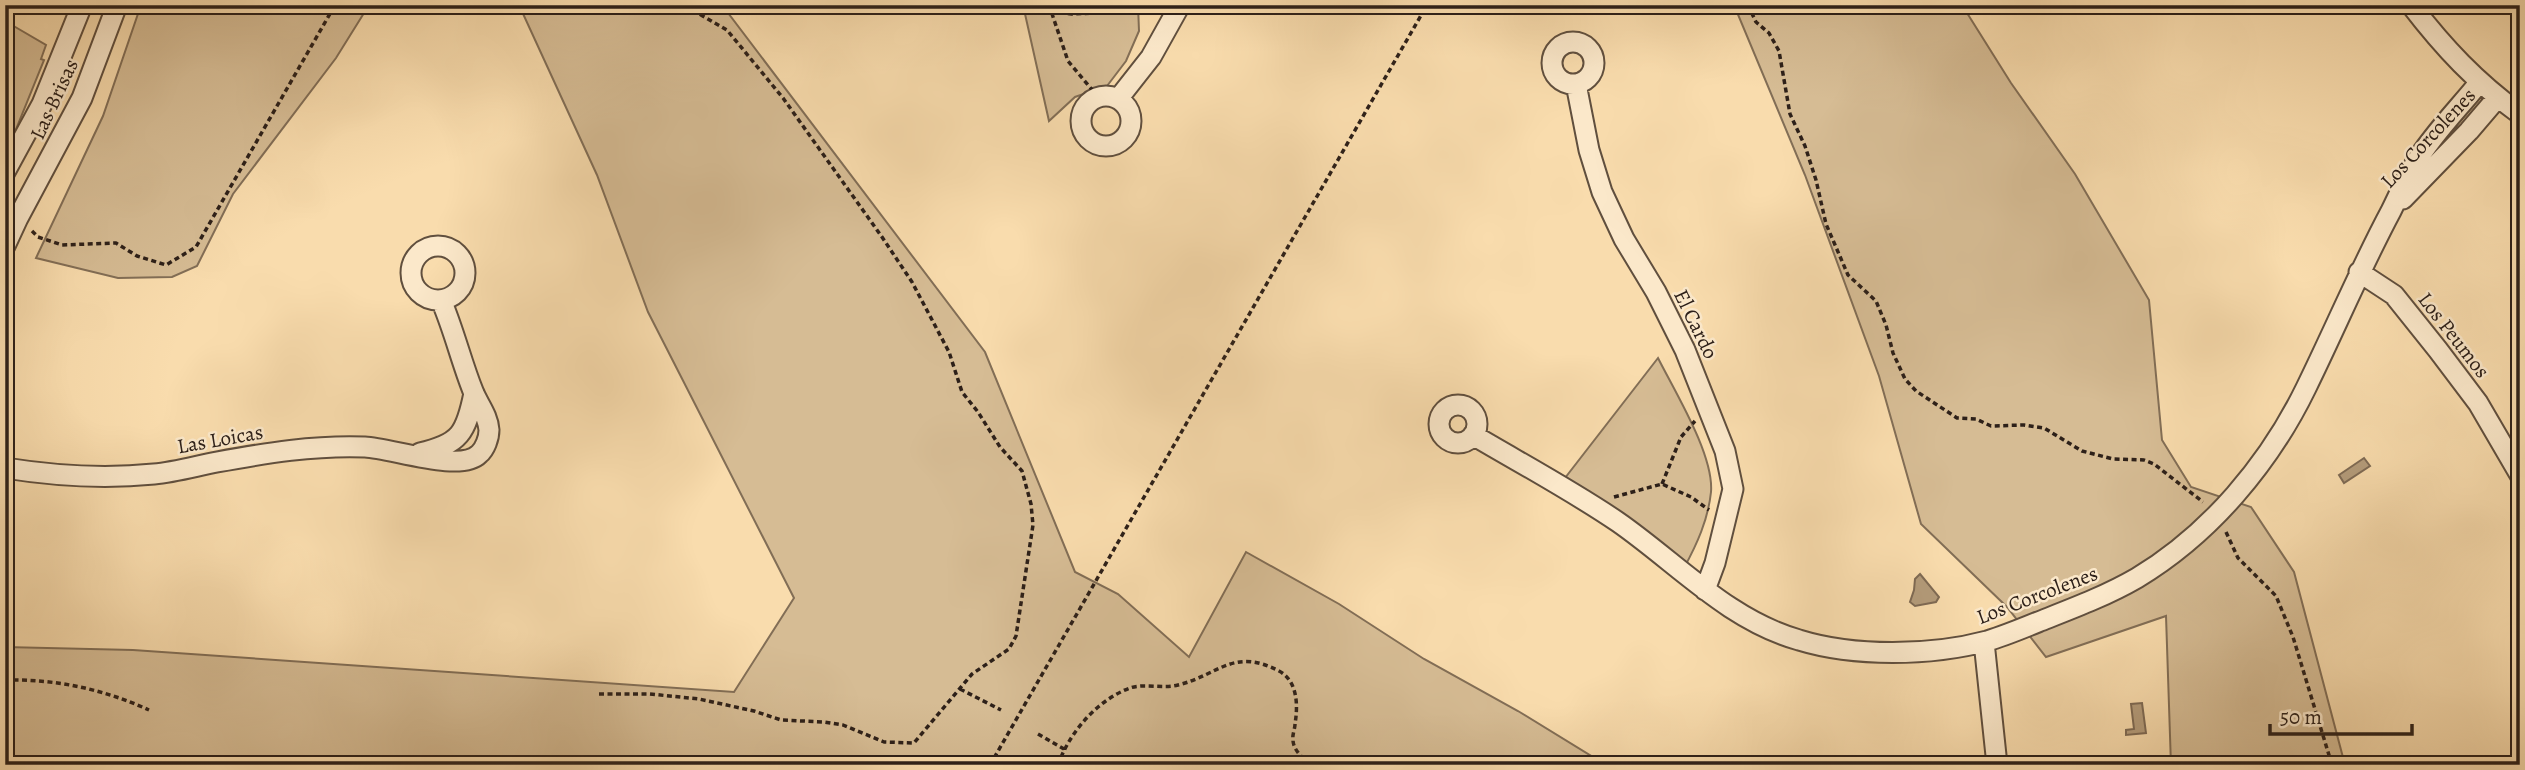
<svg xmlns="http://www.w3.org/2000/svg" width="2525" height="770" font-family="Alegreya,serif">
	<rect width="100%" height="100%" fill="#f9dcad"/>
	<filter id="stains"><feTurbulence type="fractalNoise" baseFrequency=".00286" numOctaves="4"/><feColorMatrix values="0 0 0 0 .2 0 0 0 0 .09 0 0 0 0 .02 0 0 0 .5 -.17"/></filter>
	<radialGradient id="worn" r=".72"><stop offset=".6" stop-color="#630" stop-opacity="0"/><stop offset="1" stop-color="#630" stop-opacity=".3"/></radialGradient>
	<path fill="#d6bc94" stroke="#826e56" stroke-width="2" d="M141 5H369L336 58 233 194 197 266 172 277 118 278 36 258 103 116Z
		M519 5H722L985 352 1075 572 1118 594 1189 657 1246 552 1339 604 1424 659 1518 711 1606 765H5V647L133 650 734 692 794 598 648 312 597 175Z
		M1023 5H1138L1139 31 1126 61 1107 86 1075 97 1049 121Z
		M1734 5H1962L2011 83 2075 174 2149 300 2162 440 2191 487 2251 507 2294 572 2345 765H2171L2166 616 2046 657 2007 607 1921 524 1879 376 1805 175Z
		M5 21 46 45 41 59 44 60 8 149H5Z
		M1658 358C1675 392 1714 455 1711 492 1708 520 1697 544 1684 568L1565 478Z"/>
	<path fill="#b49c7b" stroke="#7e6a54" stroke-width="2" d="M2364 458 2370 466 2344 483 2339 475Z
		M1920 574 1939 597 1936 602 1915 606 1910 602 1914 590 1915 579Z
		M2142 703 2146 733 2126 735V730L2134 729 2131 704Z"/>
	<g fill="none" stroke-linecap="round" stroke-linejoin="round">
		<defs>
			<path id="minor" d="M2411 5C2444 48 2476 82 2520 114
				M1552 63a21 21 0 1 1 42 0a21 21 0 1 1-42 0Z
				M1576 84 1589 150 1602 192 1624 239 1656 292 1685 350 1725 451 1733 489 1715 563 1705 590
				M1081 121a25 25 0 1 1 50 0a25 25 0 1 1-50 0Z
				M1118 99 1151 57 1180 5
				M5 172 42 104 82 5
				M2403 199 2469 131 2498 97
				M5 246 18 218 82 98 117 5
				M411 273a27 27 0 1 1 54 0a27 27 0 1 1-54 0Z
				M2359 272 2394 295 2438 350 2478 403 2520 475
				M1439 424a19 19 0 1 1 38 0a19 19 0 1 1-38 0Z
				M1473 435C1522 464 1571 490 1618 522 1677 563 1728 620 1799 640 1854 657 1931 656 1987 641 2004 636 2021 629 2038 622 2071 609 2106 596 2137 578 2210 534 2269 464 2306 388 2335 329 2360 269 2391 211 2399 195 2406 178 2416 162 2433 134 2458 109 2479 83
				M420 453C460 444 466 433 474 393
				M5 468C55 476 104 479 154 474 175 472 196 466 217 462 266 453 315 445 365 447 391 448 461 473 479 454 485 449 489 438 489 430 488 415 478 404 473 391 461 361 454 330 441 300
				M1984 642 1997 765"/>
		</defs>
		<use href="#minor" stroke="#604f3e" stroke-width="23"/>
		<path stroke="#2d2019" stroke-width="3.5" stroke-dasharray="5 3.5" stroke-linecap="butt" d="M1049 5 1068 61 1098 97
			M1748 5 1756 22 1769 33 1779 51 1790 114 1805 146 1816 180 1826 224 1848 275 1876 301 1886 325 1893 353 1905 379 1916 391 1957 418 1976 419 1991 426 2024 425 2044 428 2082 451 2113 459 2144 460 2154 464 2203 502
			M1051 11 1072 14 1157 10
			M32 231 38 237 62 245 116 243 137 256 166 265 196 247 335 5
			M1662 484 1681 437 1695 421
			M1614 497 1662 484 1691 497 1709 510
			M2226 532 2238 558 2276 596 2293 637 2332 765
			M5 680C56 679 103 689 149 710
			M960 689 1001 710
			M599 694H650L699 699 754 711 781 720 824 722 843 725 884 742 914 743 972 674 1009 649 1016 636 1033 525 1031 504 1022 471 1000 447 978 412 962 392 949 352 912 282 882 237 783 98 727 30 701 15 695 5
			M1038 734 1064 749
			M990 765 1427 5
			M1058 765C1069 733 1097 700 1130 688 1144 683 1163 689 1178 685 1219 675 1233 647 1279 671 1298 681 1298 706 1295 724 1295 729 1292 735 1293 740 1293 750 1304 760 1312 765"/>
		<use href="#minor" stroke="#fbe8ca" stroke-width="19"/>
	</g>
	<g text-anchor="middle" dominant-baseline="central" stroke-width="5" stroke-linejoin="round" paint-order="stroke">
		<g font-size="21" fill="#2d2019" stroke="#fbe8ca">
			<text transform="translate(54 99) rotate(-65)">Las Brisas</text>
			<text transform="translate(2428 138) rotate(-47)">Los Corcolenes</text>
			<text transform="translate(1696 324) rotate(64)">El Cardo</text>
			<text transform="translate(2454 335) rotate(52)">Los Peumos</text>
			<text transform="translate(220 439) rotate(-10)">Las Loicas</text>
			<text transform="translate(2037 595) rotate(-21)">Los Corcolenes</text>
		</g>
	</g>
	<rect width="2525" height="770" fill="none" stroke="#f9dcad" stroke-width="28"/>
	<rect x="7" y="7" width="2511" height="756" fill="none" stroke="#2d2019" stroke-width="3.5"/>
	<rect x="14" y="14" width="2497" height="742" fill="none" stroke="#2d2019" stroke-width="2"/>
	<path d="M2270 724v10h142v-10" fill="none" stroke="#2d2019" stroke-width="3.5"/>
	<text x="2280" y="724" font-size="21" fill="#2d2019" stroke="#fbe8ca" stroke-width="5" paint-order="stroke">50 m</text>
	<rect width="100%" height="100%" filter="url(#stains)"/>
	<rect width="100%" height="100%" fill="url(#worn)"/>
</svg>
